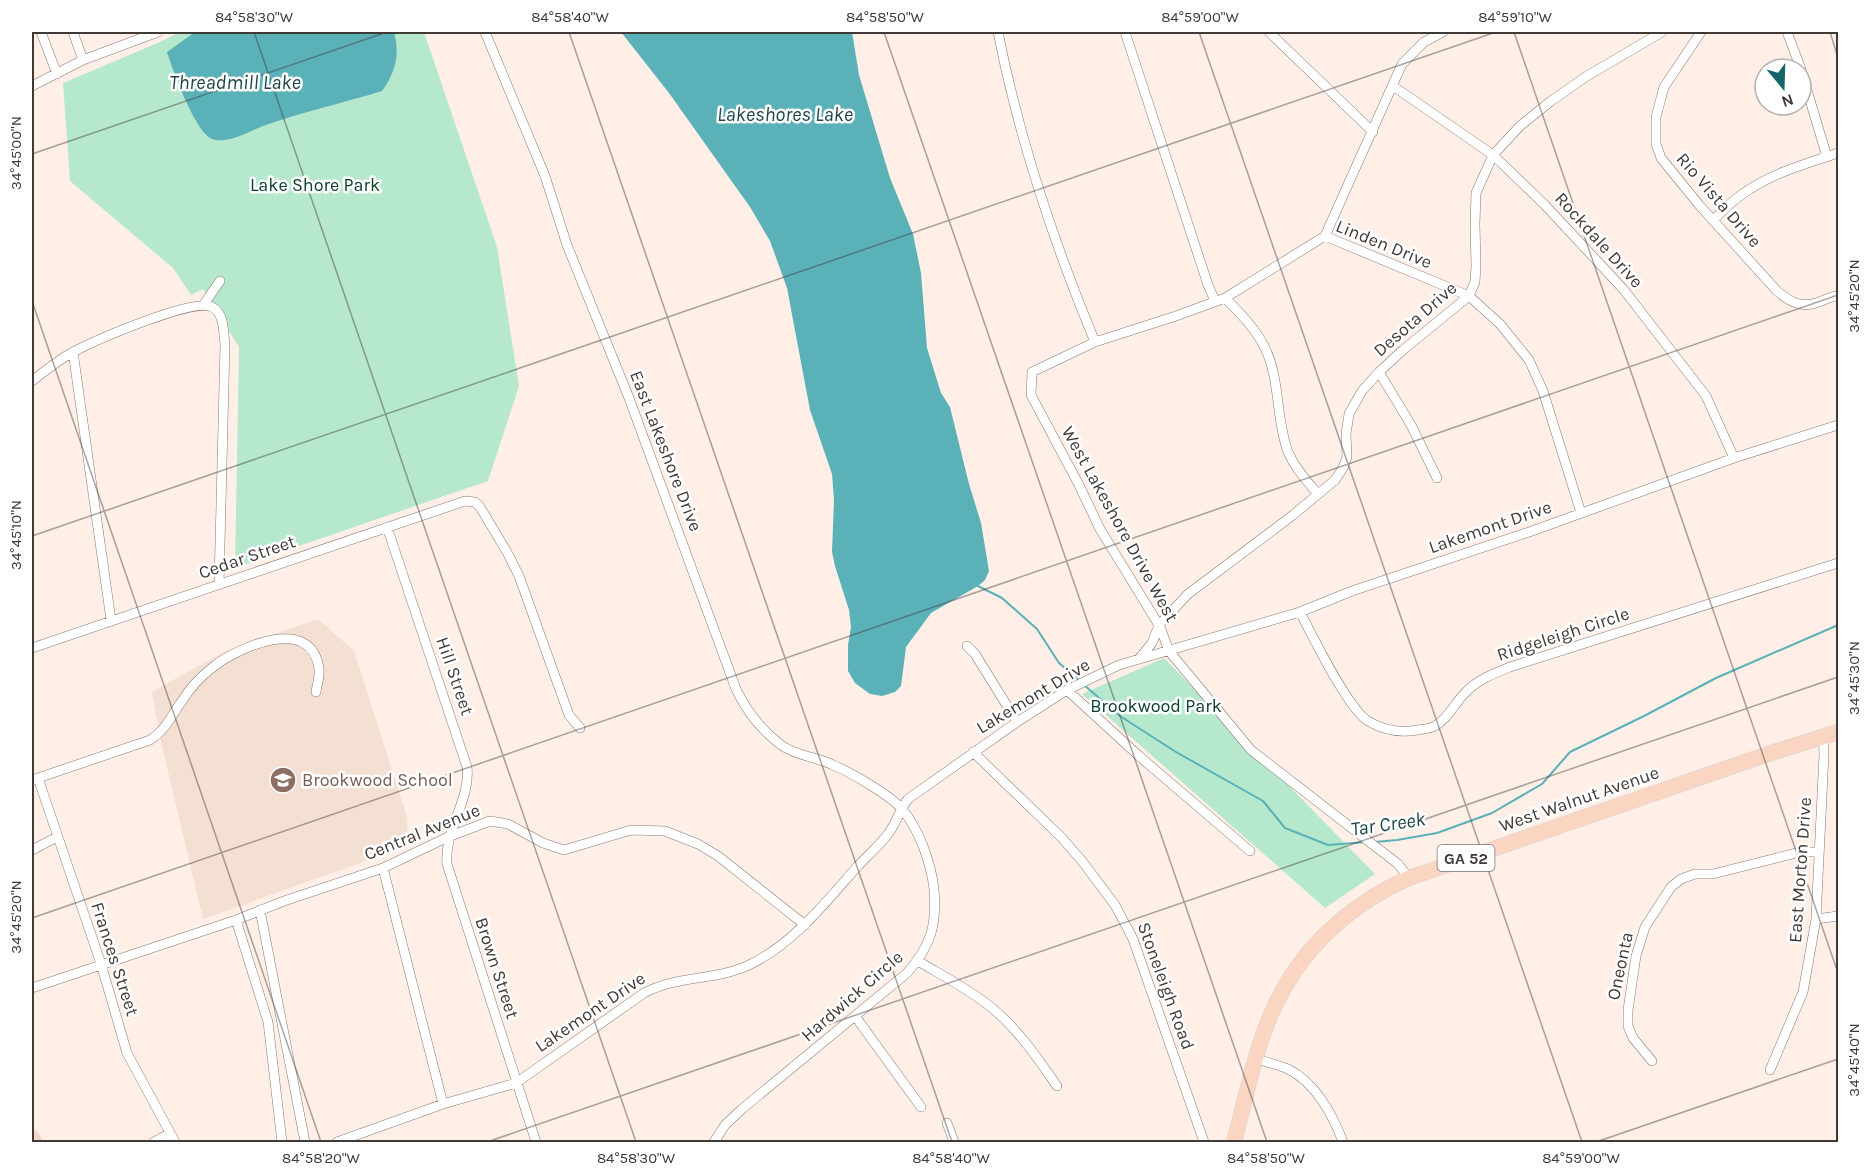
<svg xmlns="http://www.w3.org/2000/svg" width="1870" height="1174" font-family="Karla,sans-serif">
	<rect width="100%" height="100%" fill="#ffefe7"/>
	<path fill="#f4dfd3" d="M318 619 354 651 407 817 408 846 203 919 161 742 152 692 225 651Z"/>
	<path fill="#b5e8cd" d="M180 32H424L497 247 519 386 488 481 235 568 239 347 203 289 191 295 173 268 70 181 63 83 160 42Z
		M1164 658 1375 874 1325 908 1082 694Z"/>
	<path fill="#5bb1b8" d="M195 32H394C400 54 396 72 382 91 343 103 302 112 263 126 250 131 224 146 210 138 194 128 173 71 167 52Z
		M621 32H852L859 75 890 178 913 234 921 273 927 348 941 393 950 407 969 484 981 523 989 571 985 580 978 586 931 613 906 647 901 686 895 692 882 696 870 694 855 683 848 671V645L851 627 849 610 835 566 832 552 834 500 832 474 810 410 787 288 770 241 750 207 669 93Z"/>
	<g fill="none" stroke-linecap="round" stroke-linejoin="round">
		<path stroke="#5bb1b8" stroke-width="2" d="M978 586 1002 598 1037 629 1059 663 1080 681
			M1084 685 1120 716 1176 752 1263 801 1285 828 1328 845 1366 842
			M1375 842 1397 840 1437 833 1492 813 1542 784 1570 752 1644 716 1716 678 1838 625"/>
		<defs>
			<path id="street" d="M41 32 57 74
				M73 32 83 60
				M485 32 545 176 567 245 629 398 736 689C747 712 761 730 781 745 796 756 817 757 833 765 850 772 890 795 902 809 919 829 931 863 934 889 937 925 931 946 907 973L742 1109 725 1125 714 1142
				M998 32C1019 139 1053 241 1095 342
				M1125 32 1208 285 1215 301
				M1269 32 1373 132
				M1701 32 1664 87 1656 117V144L1661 158 1700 206 1777 291C1789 301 1800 308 1816 303 1824 301 1830 296 1838 296
				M1787 32 1801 69
				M1801 70 1827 157
				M32 86 83 60 158 32
				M1393 86 1493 155 1544 204 1624 290 1706 396 1734 458
				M1713 220C1722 212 1731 202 1741 195 1770 174 1804 164 1838 153
				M1325 236 1402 64 1424 42 1443 32
				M1225 298C1239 312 1253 326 1263 344 1281 377 1275 417 1288 452 1295 468 1306 480 1317 493
				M204 304 220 281
				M73 352 111 620
				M1379 372 1411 425 1437 478
				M32 381C45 371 58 360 73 352 94 341 194 297 212 307 225 314 223 332 225 344L219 584
				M387 527 467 767C471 800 444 829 447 864L536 1142
				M1300 612C1312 635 1348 709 1368 721 1383 730 1401 733 1417 730 1423 729 1430 729 1435 726 1449 718 1455 702 1466 692 1477 680 1495 673 1510 667L1838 563
				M967 646 975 654 1017 722
				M32 648 465 501 475 502 480 507 508 554 519 576 569 715 580 728
				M1139 659 1152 643 1159 625 1188 594 1293 515 1335 480 1343 468 1347 457 1346 434 1349 414 1362 391 1379 372 1403 350 1469 296 1475 282 1476 266 1475 224 1476 193 1493 155 1520 126 1551 101 1587 76 1662 32
				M1067 690 1139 756 1250 851
				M973 752 1061 837 1082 861 1115 905 1133 939 1204 1142
				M38 778 101 964 127 1053 175 1142
				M32 780 150 740C166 730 171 716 182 701 190 688 200 677 213 667 238 647 312 614 319 669 320 676 317 685 316 692
				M32 850 57 837
				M383 868 443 1104
				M1409 878 1398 864 1251 750 1169 651 1160 627 1100 529 1079 485 1031 395 1032 372 1095 342 1176 316 1225 298 1325 236 1469 296 1500 324 1529 360 1543 391 1581 513
				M260 910 305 1142
				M1816 919 1838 916
				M236 920 268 1022 282 1142
				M918 961C943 976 969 989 992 1008 1018 1029 1038 1059 1057 1086
				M32 988 236 920 284 901 383 868 448 837 490 821 508 824 543 843 564 850 631 830 665 831 698 844 718 856 805 925
				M855 1016 921 1107
				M1257 1059C1267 1062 1278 1065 1288 1069 1315 1082 1333 1115 1343 1142
				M1652 1061 1633 1038 1628 1026V1010L1636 956 1645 927 1671 887 1681 879 1695 874H1713L1800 852H1818
				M1770 1070 1803 992 1816 919 1824 754 1823 736
				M947 1123 954 1142
				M154 1142 169 1134
				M337 1142 443 1104 516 1083 644 993C678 975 715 981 749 965 793 944 825 903 856 868 867 856 879 846 888 834 896 824 899 810 908 799L1017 722 1067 690 1119 665 1300 612 1352 591 1532 531 1734 458 1838 425"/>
			<path id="primary" d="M32 1138 34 1142
				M1234 1142C1246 1099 1254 1051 1273 1010 1300 949 1349 905 1409 878L1771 753 1838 732"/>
		</defs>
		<use href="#street" stroke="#877972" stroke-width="10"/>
		<use href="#primary" stroke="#d5d4d3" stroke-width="16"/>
		<use href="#street" stroke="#fff" stroke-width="9"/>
		<use href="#primary" stroke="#f9d5c2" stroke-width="15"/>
	</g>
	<path fill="none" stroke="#403a37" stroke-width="1.5" stroke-opacity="0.45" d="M254 32 636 1142M569 32 952 1142M884 32 1267 1142M1199 32 1582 1142M1514 32 1838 973M1830 32 1838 58M32 154 387 32M32 301 321 1142M32 536 1496 32M32 918 1838 295M487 1142 1838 677M1596 1142 1838 1059"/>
	<defs>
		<symbol id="school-disc" viewBox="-11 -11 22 22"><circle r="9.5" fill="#8d6e63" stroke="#fff"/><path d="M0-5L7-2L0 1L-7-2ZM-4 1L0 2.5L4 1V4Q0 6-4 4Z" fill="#fff"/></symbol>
	</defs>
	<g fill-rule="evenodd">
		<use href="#school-disc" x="268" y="765" width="30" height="30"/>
	</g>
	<g text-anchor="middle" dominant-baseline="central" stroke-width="5" stroke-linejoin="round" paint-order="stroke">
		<rect fill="#fff" stroke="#797573" stroke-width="1.5" x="1437.5" y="845" width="57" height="26" rx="4.5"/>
		<g font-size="16" font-weight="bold" fill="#403a37">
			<text x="1466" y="858">GA 52</text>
		</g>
		<g font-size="18" fill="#09412b" stroke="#fff">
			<text x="315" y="185">Lake Shore Park</text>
			<text x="1156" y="706">Brookwood Park</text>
		</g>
		<g font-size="18" fill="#403a37" stroke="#fff">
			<text transform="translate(1719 200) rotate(49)">Rio Vista Drive</text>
			<text transform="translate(1599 240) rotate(48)">Rockdale Drive</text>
			<text transform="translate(1384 244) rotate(22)">Linden Drive</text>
			<text transform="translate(1415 319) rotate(-41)">Desota Drive</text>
			<text transform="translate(666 451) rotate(69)">East Lakeshore Drive</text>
			<text transform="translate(1120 524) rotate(61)">West Lakeshore Drive West</text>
			<text transform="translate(1490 527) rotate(-19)">Lakemont Drive</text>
			<text transform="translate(247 557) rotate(-19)">Cedar Street</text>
			<text transform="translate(1563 634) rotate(-18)">Ridgeleigh Circle</text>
			<text transform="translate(455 676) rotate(71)">Hill Street</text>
			<text transform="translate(1033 696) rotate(-31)">Lakemont Drive</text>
			<text transform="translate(1579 799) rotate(-19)">West Walnut Avenue</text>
			<text transform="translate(422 832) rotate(-22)">Central Avenue</text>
			<text transform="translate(1800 870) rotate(-86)">East Morton Drive</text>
			<text transform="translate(115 959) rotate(72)">Frances Street</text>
			<text transform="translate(1620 966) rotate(-78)">Oneonta</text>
			<text transform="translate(497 968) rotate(72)">Brown Street</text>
			<text transform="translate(1166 986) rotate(70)">Stoneleigh Road</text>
			<text transform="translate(852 996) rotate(-41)">Hardwick Circle</text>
			<text transform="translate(590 1012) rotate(-34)">Lakemont Drive</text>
		</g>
		<g font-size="18" fill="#785e54" stroke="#fff" text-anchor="start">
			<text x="302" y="780">Brookwood School</text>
		</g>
		<g font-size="20" font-style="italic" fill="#1d4549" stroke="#fff">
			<text x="235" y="82">Threadmill Lake</text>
			<text x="785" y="114">Lakeshores Lake</text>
			<text transform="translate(1388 824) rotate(-8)">Tar Creek</text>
		</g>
	</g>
	<rect width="1870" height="1174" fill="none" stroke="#ffffff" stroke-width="66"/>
	<g transform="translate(1783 87) rotate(161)"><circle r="28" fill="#ffffff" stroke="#b3b0af" stroke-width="1.5"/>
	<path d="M0-4.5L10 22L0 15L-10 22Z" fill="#146468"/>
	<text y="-9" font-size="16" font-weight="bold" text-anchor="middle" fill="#403a37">N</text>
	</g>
	<rect x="33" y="33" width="1804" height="1108" fill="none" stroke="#403a37" stroke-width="2"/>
	<g font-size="15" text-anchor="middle" fill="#403a37">
		<text x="254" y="22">84°58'30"W</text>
		<text x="570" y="22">84°58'40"W</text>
		<text x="885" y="22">84°58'50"W</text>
		<text x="1200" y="22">84°59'00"W</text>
		<text x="1515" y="22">84°59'10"W</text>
		<text transform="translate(16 153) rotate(-90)" y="5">34°45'00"N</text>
		<text transform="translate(1854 296) rotate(-90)" y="5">34°45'20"N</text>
		<text transform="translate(16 535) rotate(-90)" y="5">34°45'10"N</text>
		<text transform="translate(1854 678) rotate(-90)" y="5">34°45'30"N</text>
		<text transform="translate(16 917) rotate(-90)" y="5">34°45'20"N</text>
		<text transform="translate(1854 1060) rotate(-90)" y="5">34°45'40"N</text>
		<text x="321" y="1163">84°58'20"W</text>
		<text x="636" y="1163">84°58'30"W</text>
		<text x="951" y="1163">84°58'40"W</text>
		<text x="1266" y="1163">84°58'50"W</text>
		<text x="1581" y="1163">84°59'00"W</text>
	</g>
</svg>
